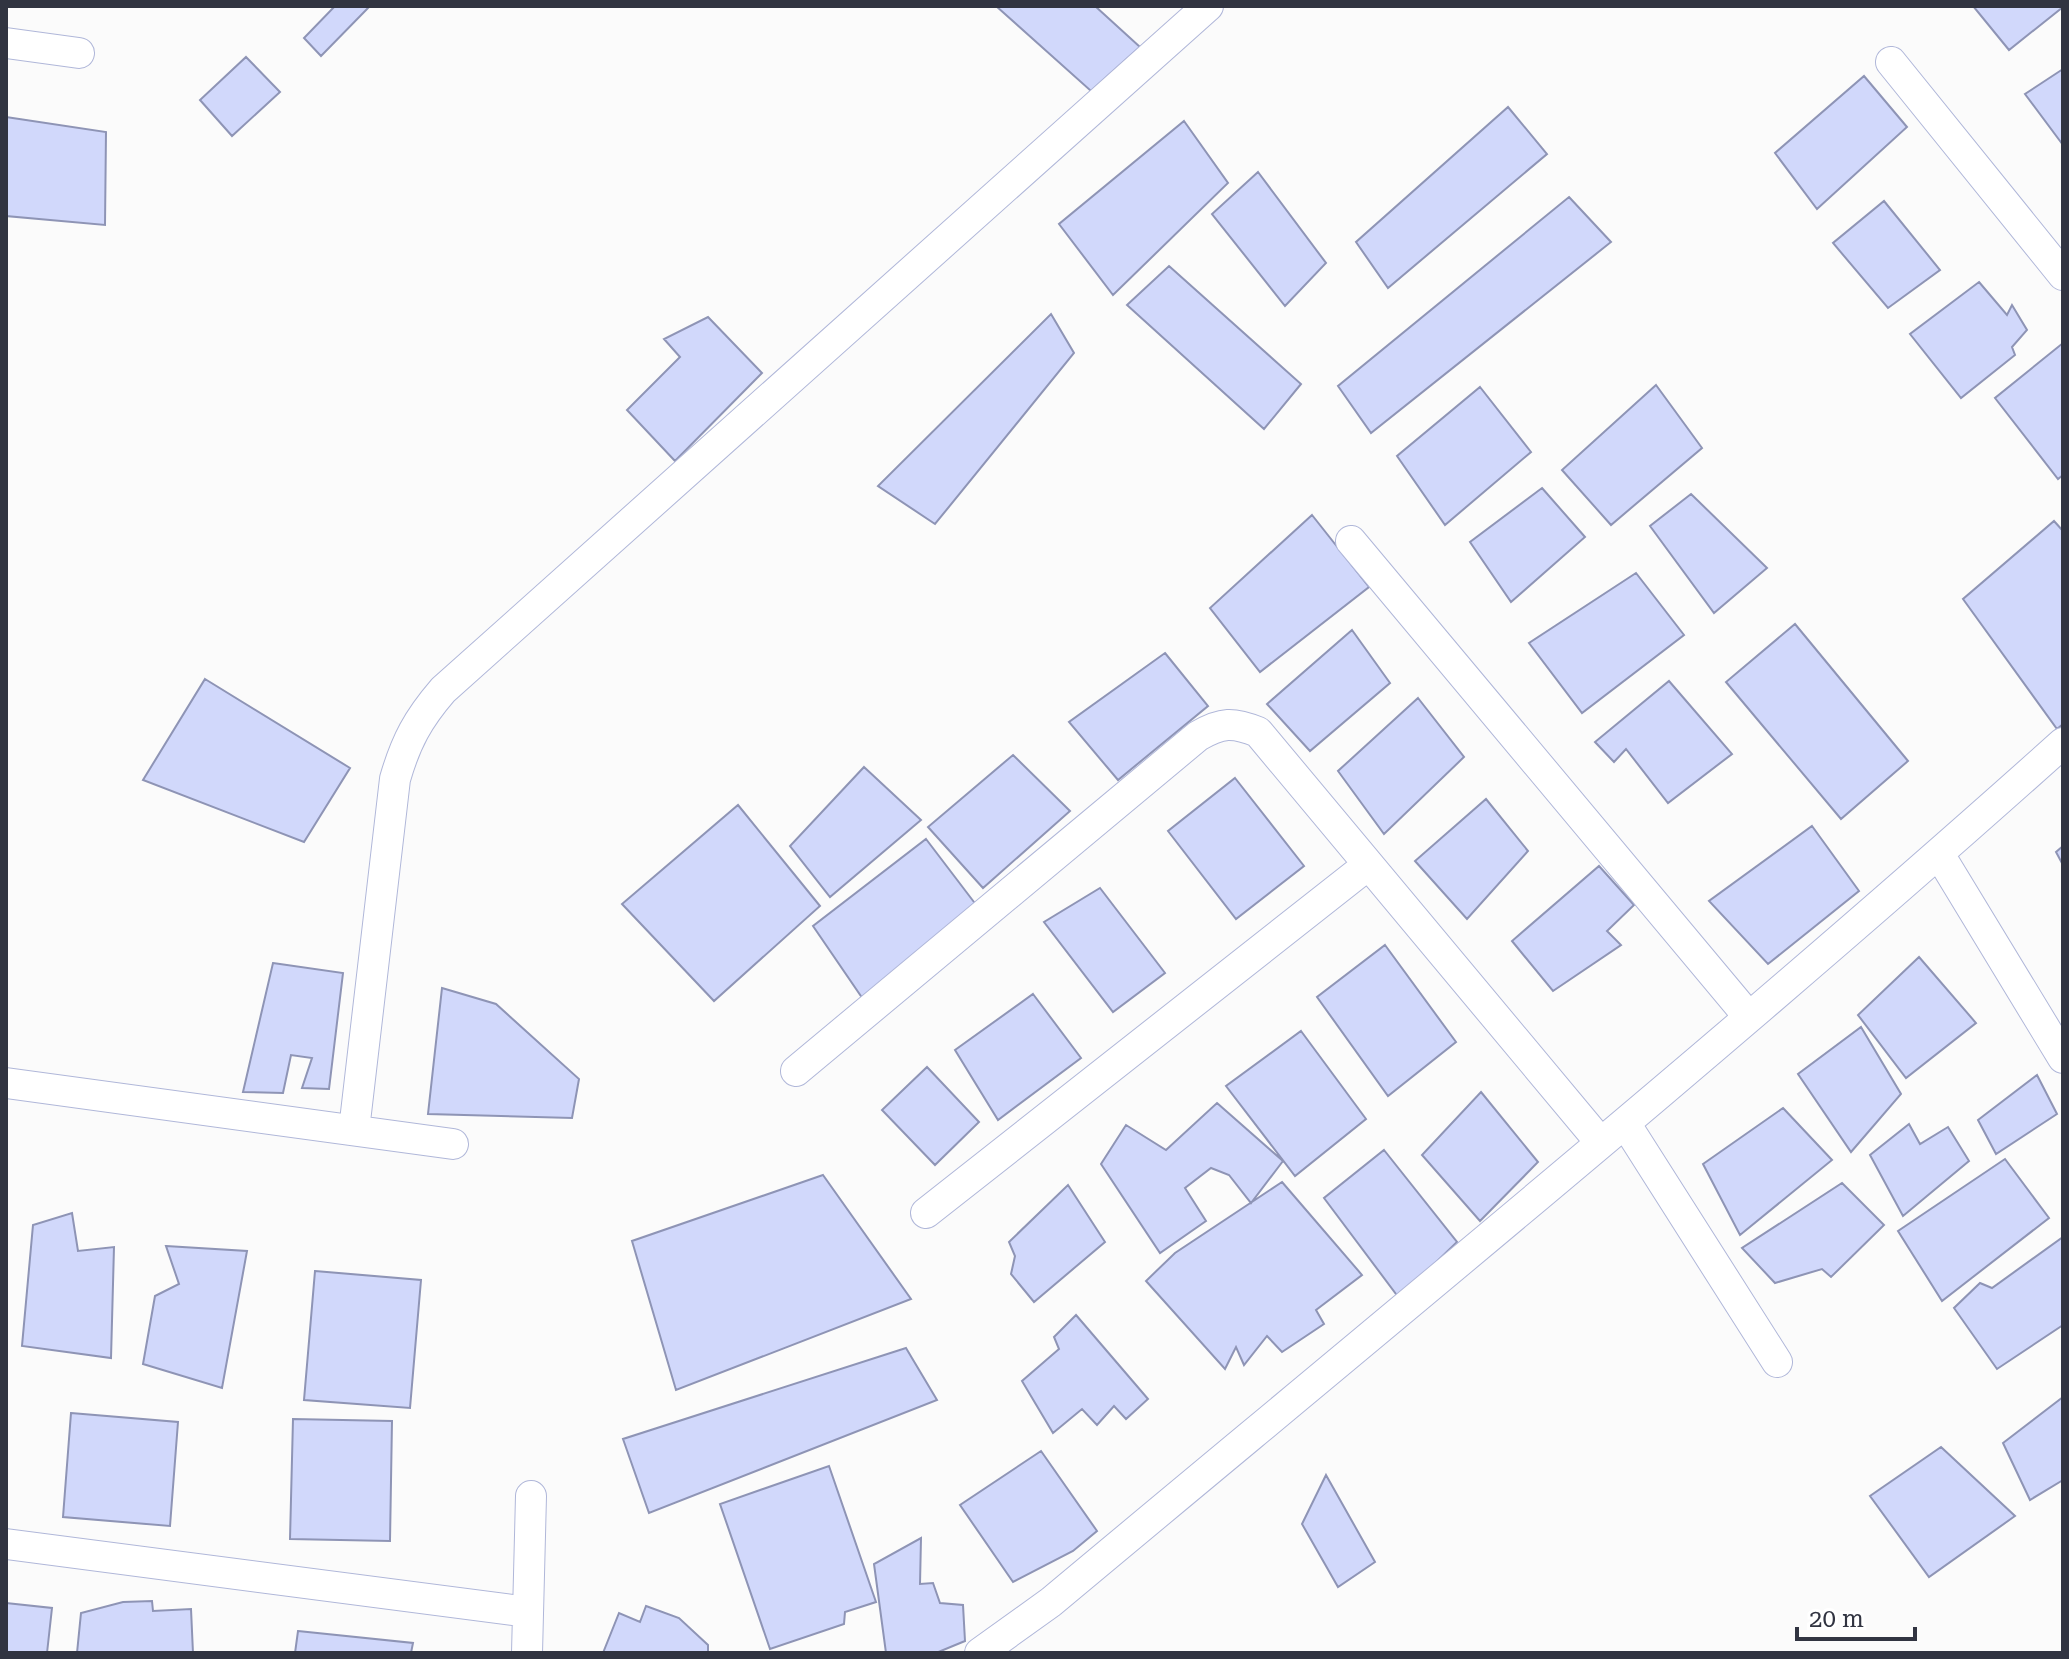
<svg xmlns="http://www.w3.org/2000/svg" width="2069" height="1659" font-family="'Roboto Serif',serif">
	<rect width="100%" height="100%" fill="#fbfbfb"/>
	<path fill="#d1d8fb" stroke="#8e94b5" stroke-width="2" d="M335 6H370L321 56 304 38Z
		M996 6H1095L1140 47 1091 91Z
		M1973 6H2063V7L2009 50Z
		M246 57 280 92 232 136 200 100Z
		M2063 69V145L2025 94Z
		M1864 76 1907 127 1817 209 1775 153Z
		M1508 107 1547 154 1388 288 1356 242Z
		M6 117 106 132 105 225 6 216Z
		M1184 121 1228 183 1113 295 1059 224Z
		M1258 172 1326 263 1285 306 1212 214Z
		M1569 197 1611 242 1371 433 1338 386Z
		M1884 201 1940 270 1888 308 1833 243Z
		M1169 266 1301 384 1264 429 1127 305Z
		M1979 282 2007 315 2012 305 2027 330 2012 347 2015 355 1961 398 1910 334Z
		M1051 314 1074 353 935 524 878 486Z
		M708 317 762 373 675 461 627 410 680 357 664 339Z
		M2063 343V475L2058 479 1995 398Z
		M1656 385 1702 448 1611 525 1562 470Z
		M1480 387 1531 452 1445 525 1397 456Z
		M1542 488 1585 537 1511 602 1470 542Z
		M1691 494 1767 568 1714 613 1650 526Z
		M1312 515 1369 587 1260 672 1210 608Z
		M2054 521 2063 531V724L2057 729 1963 599Z
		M1636 573 1684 635 1582 713 1529 643Z
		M1795 624 1908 761 1841 819 1726 682Z
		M1352 630 1390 683 1310 751 1267 704Z
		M1165 653 1208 706 1118 780 1069 722Z
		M205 679 350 768 304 842 143 780Z
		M1669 681 1732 754 1668 803 1626 749 1614 762 1595 742Z
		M1418 698 1464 757 1384 834 1338 771Z
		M1013 755 1070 811 983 888 928 827Z
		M864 767 921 820 830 897 790 846Z
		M1235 778 1304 866 1236 919 1168 831Z
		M1486 799 1528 851 1467 919 1415 861Z
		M738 805 820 906 714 1001 622 904Z
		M1812 826 1859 891 1768 964 1709 901Z
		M926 839 977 906 865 1002 813 926Z
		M2063 846V865L2056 852Z
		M1599 866 1634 905 1607 931 1621 945 1553 991 1512 941Z
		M1100 888 1165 973 1113 1012 1044 922Z
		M1385 945 1456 1042 1388 1096 1317 997Z
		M1919 957 1976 1023 1906 1078 1858 1015Z
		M273 963 343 973 329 1089 302 1088 312 1058 291 1055 283 1093 243 1092Z
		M442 988 496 1004 579 1079 572 1118 428 1114Z
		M1033 994 1081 1058 998 1120 955 1050Z
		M1861 1027 1901 1094 1851 1152 1798 1074Z
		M1301 1031 1366 1119 1295 1176 1226 1086Z
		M927 1067 979 1122 935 1165 882 1110Z
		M2037 1075 2057 1114 1996 1154 1978 1120Z
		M1481 1092 1538 1162 1480 1221 1422 1155Z
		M1217 1103 1283 1161 1251 1203 1229 1175 1211 1168 1185 1188 1206 1221 1160 1253 1101 1164 1126 1125 1166 1150Z
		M1783 1108 1832 1160 1740 1235 1703 1164Z
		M1909 1124 1920 1144 1948 1127 1969 1161 1903 1216 1870 1155Z
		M1384 1150 1457 1242 1399 1298 1324 1198Z
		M2005 1159 2049 1218 1942 1301 1898 1231Z
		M823 1175 911 1299 676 1390 632 1241Z
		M1282 1182 1362 1275 1316 1310 1324 1324 1282 1352 1267 1336 1244 1365 1236 1347 1225 1369 1146 1281 1175 1253Z
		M1842 1183 1884 1225 1831 1277 1822 1269 1775 1283 1742 1248Z
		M1068 1185 1105 1242 1034 1302 1011 1274 1015 1256 1009 1242Z
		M72 1213 78 1251 114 1247 111 1358 22 1346 33 1225Z
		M2063 1237V1325L1997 1369 1954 1308 1980 1283 1992 1288Z
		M166 1246 247 1251 222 1388 143 1364 155 1296 179 1284Z
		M315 1271 421 1280 410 1408 304 1400Z
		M1076 1315 1148 1399 1126 1419 1114 1406 1097 1425 1082 1409 1053 1433 1022 1381 1059 1349 1054 1337Z
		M906 1348 937 1400 649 1513 623 1439Z
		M2063 1397V1480L2030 1500 2003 1443Z
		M71 1413 178 1422 170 1526 63 1517Z
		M293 1419 392 1421 390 1541 290 1539Z
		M1941 1447 2015 1516 1929 1577 1870 1496Z
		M1041 1451 1097 1531 1073 1551 1013 1582 960 1505Z
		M829 1466 876 1602 845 1612 844 1624 770 1649 720 1504Z
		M1326 1475 1375 1562 1338 1587 1302 1524Z
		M921 1538 920 1584 933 1583 940 1603 963 1605 965 1641 936 1653H886L874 1564Z
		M152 1601 153 1611 191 1609 193 1653H77L81 1613 123 1602Z
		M6 1603 52 1608 47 1653H6Z
		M646 1606 679 1618 708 1645V1653H603L619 1613 640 1622Z
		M298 1631 413 1643 411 1653H295Z"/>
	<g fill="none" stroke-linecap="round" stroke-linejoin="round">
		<defs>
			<path id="street" d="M6 43 79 53
				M1891 62 2063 275
				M1351 541 1749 1017
				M1939 854 2063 1058
				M796 1071 1198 736C1222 722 1233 722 1258 732L1601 1143
				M6 1083 453 1144
				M1625 1123 1777 1362
				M354 1130 395 779C406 741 418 719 443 690L1208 6
				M926 1213 1368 865
				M6 1544 528 1612
				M527 1653 531 1496
				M980 1653 1051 1602C1391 1318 1734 1038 2063 743"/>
		</defs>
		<use href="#street" stroke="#b0b7d9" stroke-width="32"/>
		<use href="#street" stroke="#fff" stroke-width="30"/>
	</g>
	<rect width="2069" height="1659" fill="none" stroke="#313441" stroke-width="16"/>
	<path d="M1797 1627v12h118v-12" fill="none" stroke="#313441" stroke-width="4"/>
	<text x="1809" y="1627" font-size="24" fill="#313441" stroke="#ffffff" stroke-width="6" paint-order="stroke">20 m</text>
</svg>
